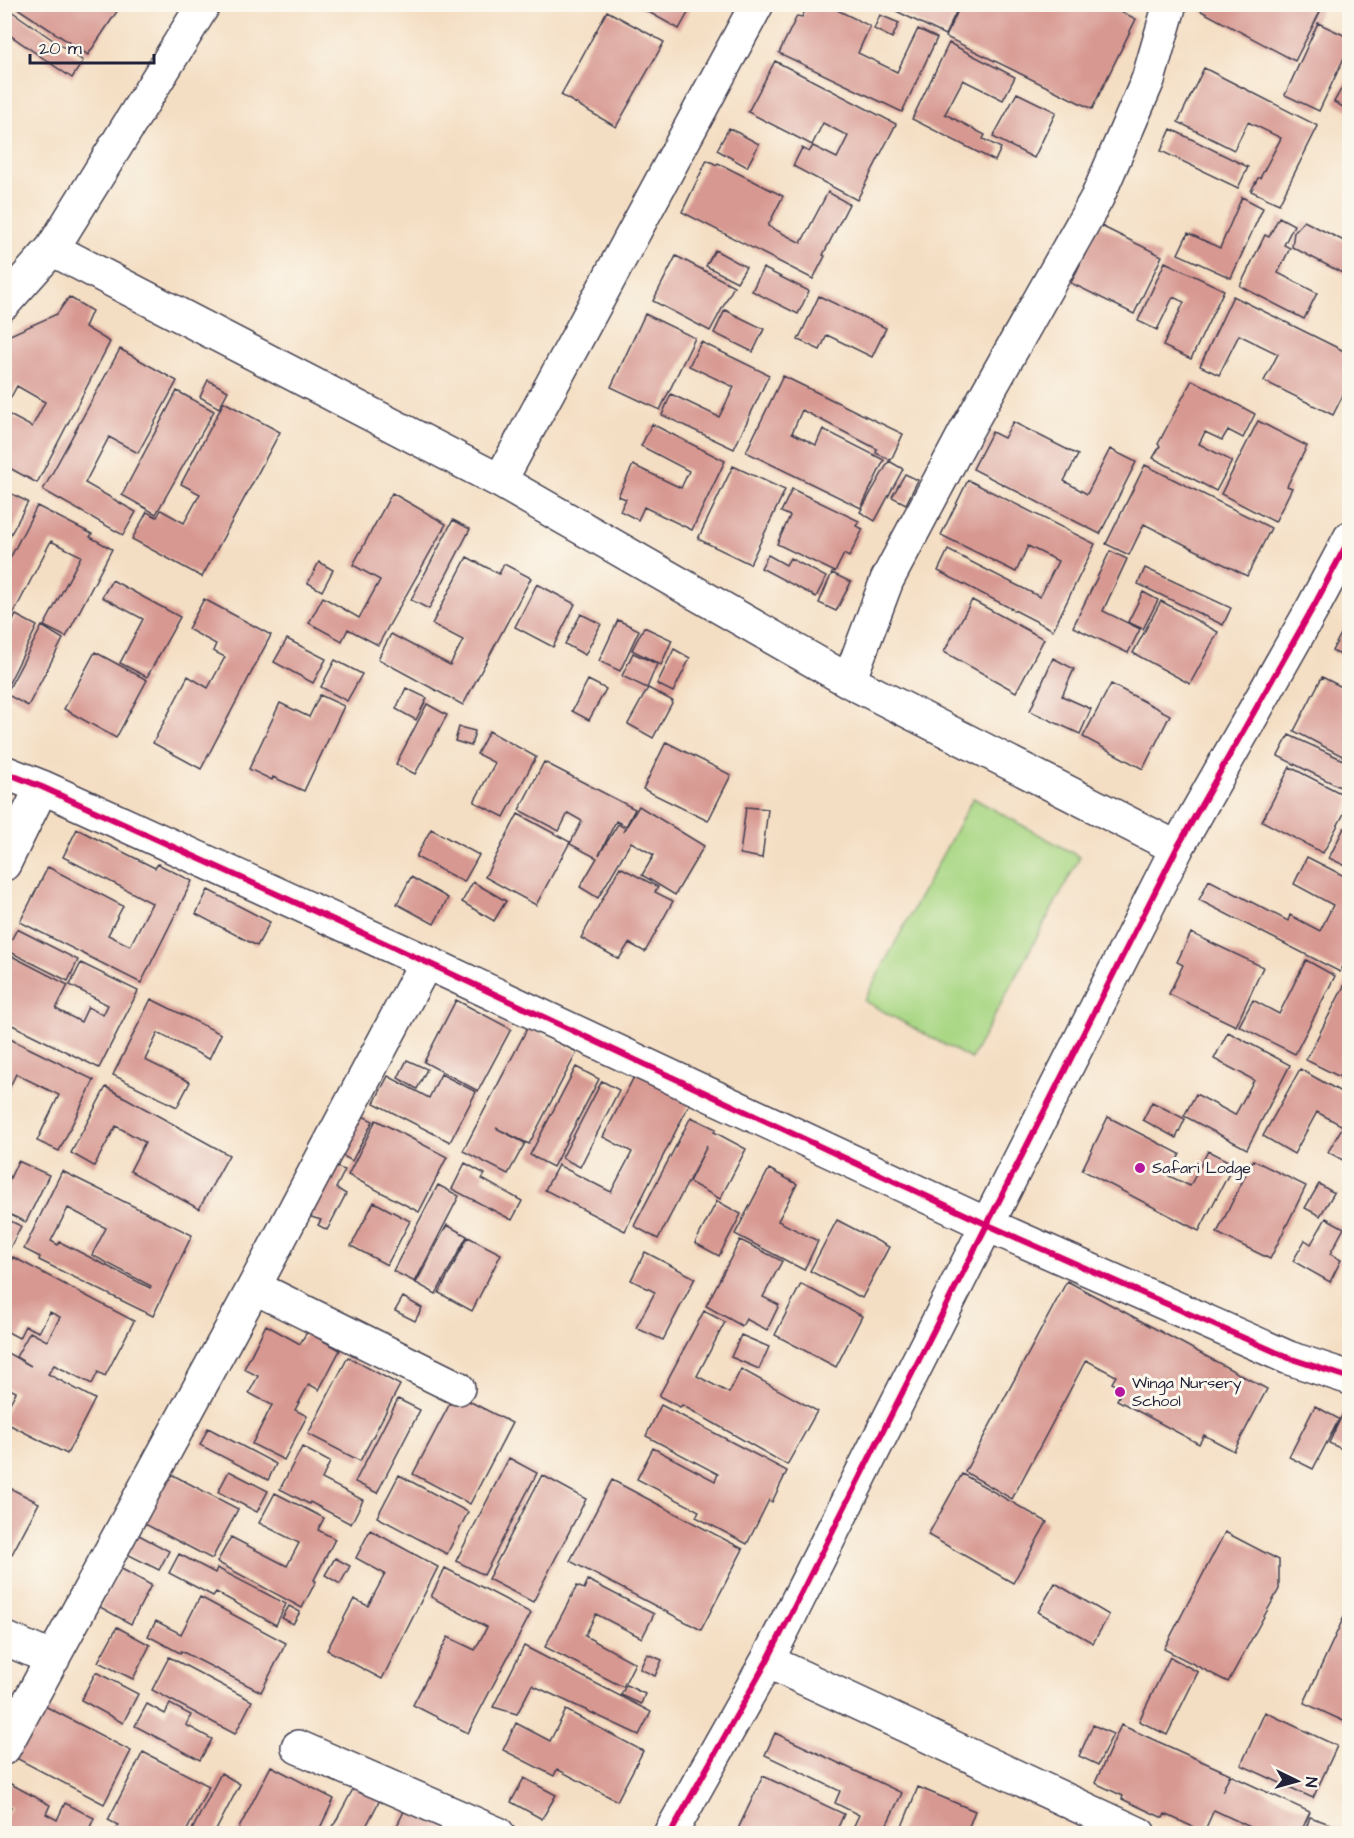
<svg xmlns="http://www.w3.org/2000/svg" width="1354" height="1838" font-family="'Architects Daughter',sans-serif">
	<rect width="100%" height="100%" fill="#fbf7ec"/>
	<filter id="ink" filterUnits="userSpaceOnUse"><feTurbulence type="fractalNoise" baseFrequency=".0167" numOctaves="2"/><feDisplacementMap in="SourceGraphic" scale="12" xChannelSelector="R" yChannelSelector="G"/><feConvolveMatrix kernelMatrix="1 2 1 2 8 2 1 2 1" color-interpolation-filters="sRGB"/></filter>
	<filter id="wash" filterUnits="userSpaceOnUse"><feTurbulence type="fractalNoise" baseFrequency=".008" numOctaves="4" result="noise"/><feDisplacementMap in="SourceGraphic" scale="24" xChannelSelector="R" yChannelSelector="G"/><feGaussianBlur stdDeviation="1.35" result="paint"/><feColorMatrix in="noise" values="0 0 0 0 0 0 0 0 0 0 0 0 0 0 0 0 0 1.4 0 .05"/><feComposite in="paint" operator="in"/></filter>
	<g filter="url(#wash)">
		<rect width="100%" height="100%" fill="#f4dec3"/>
		<path fill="#a9d784" stroke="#667c60" stroke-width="1.5" d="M973 798 1080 857 971 1059 864 1001Z"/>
		<g id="blocks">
			<path fill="#d79891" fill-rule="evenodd" d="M11 4H122L88 55Z
				M634 4H693L679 29Z
				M808 4H825L870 26 858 53 897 72 918 29 937 38 902 112 779 53 797 16 802 17Z
				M882 4H960L945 35Z
				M961 4H1106L1136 19 1092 109 946 37Z
				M1205 4H1324L1295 61 1201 11Z
				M4 6 83 61 72 78 4 31Z
				M607 11 664 42 616 127 561 95Z
				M880 15 899 23 892 38 874 29Z
				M1318 23 1350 38V45L1319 111 1285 95Z
				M949 43 1015 77 1003 100 963 80 945 114 985 135 983 139 1001 148 995 161 912 119Z
				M775 61 896 124 857 200 793 166 802 148 809 152 813 146 837 158 848 136 823 123 812 145 748 112Z
				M1204 68 1318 126 1279 204 1251 191 1258 178H1260L1281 138 1248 122 1234 150 1178 122Z
				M1350 73V111L1334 102Z
				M1017 93 1056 112 1034 158 993 137Z
				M729 128 759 144 747 167 717 150Z
				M1171 129 1248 167 1238 188 1161 151Z
				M707 160 717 165 718 163 783 196 768 226 801 243 828 192 849 204 823 255 825 256 813 279 682 212Z
				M1242 197 1263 208 1231 278 1178 254 1188 233 1220 248Z
				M1279 217 1294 225 1284 245 1290 248 1278 273 1317 293 1304 319 1240 286 1265 235 1269 237Z
				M1304 221 1350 244V277L1292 247 1294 232Z
				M1099 225 1162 256 1134 314 1071 283Z
				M715 250 746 267 737 282 706 266Z
				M676 256 734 286 710 331 653 301Z
				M1165 262 1224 290 1191 359 1163 346 1184 302 1173 297 1157 330 1138 321Z
				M763 268 809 291 798 314 752 291Z
				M819 296 886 328 872 357 827 335 820 350 798 340Z
				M1233 296 1350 354V381L1333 415 1264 381 1278 354 1239 335 1219 375 1200 366Z
				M69 297 92 311 85 327 110 342 37 483 4 465V412L32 427 45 402 17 386 4 410V342L10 335 57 314Z
				M725 310 764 329 753 352 714 333Z
				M645 314 695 338 660 410 611 387Z
				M701 342 769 375 734 449 662 415 671 394 719 417 734 387 689 366Z
				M120 349 177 381 138 453 109 437 85 483 136 512 123 535 43 490Z
				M783 376 903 434 891 460 876 453 877 449 802 410 792 433 816 445 823 429 884 460 861 508 746 452Z
				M208 380 228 391 219 408 200 397Z
				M1192 380 1255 414 1243 438 1228 430 1222 440 1205 432 1199 444 1232 461 1216 491 1153 458 1160 446 1158 444Z
				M177 391 214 411 156 514 122 495Z
				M224 402 280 432 202 577 132 539 147 512 157 517 161 510 184 523 200 494 181 484Z
				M1258 421 1307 446 1287 486 1292 488 1275 522 1221 494Z
				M1013 422 1078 455 1064 481 1087 494 1110 449 1136 462 1100 534 973 469 992 432 1004 438Z
				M652 424 725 461 692 530 644 507 638 520 620 511 626 499 618 496 633 465 681 488 689 471 641 446Z
				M889 461 903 469 875 521 860 512Z
				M1145 465 1271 528 1247 576 1144 524 1129 555 1106 544Z
				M733 466 785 490 750 564 698 539Z
				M905 474 918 480 906 504 892 497Z
				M968 480 1095 544 1053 630 938 571 948 550 1040 597 1058 561 1028 546 1016 572 941 535Z
				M792 489 859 521 856 526 863 529 849 557 844 554 835 572 777 544 790 516 781 512Z
				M4 490 28 502 4 547Z
				M392 493 446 524 378 645 348 629 342 641 309 623 323 597 359 618 380 580 353 565Z
				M37 506 92 534 90 537 112 549 66 637 44 626 81 556 51 541 4 632V570Z
				M453 520 470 529 429 609 411 600Z
				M1110 551 1127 559 1103 611 1140 629 1128 653 1073 627Z
				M768 555 786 565 790 558 826 577 816 597 761 568Z
				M467 557 499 574 504 564 531 578 463 705 378 659 391 634 450 665 463 640 432 624Z
				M319 562 333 570 322 591 308 583Z
				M1145 568 1231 608 1223 625 1138 584Z
				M832 573 851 582 836 611 819 603Z
				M112 580 180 617 147 677 120 663 143 619 102 597Z
				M537 584 575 604 553 647 515 627Z
				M1143 592 1158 600 1143 629 1128 622Z
				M204 599 271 635 201 769 153 743 188 676 208 688 225 657 213 651 216 644 188 629Z
				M972 600 1044 639 1016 692 944 652Z
				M1161 601 1218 632 1190 684 1133 653Z
				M581 614 601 624 585 655 565 644Z
				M16 615 37 626 9 683 4 680V638Z
				M618 620 639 630 620 671 599 661Z
				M42 626 63 639 28 706 6 694Z
				M644 627 672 640 661 665 632 650Z
				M1342 632 1350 635V659L1332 651Z
				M287 639 326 659 313 683 274 662Z
				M674 649 690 658 673 692 657 684Z
				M95 652 147 680 116 738 64 709Z
				M633 653 657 664 647 688 622 676Z
				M1053 658 1074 669 1062 696 1091 709 1080 734 1030 711Z
				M335 660 362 674 347 701 321 687Z
				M1322 677 1350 691V760L1294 731Z
				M588 680 606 689 589 720 572 711Z
				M1111 684 1170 715 1143 769 1083 737Z
				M406 688 427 698 416 720 396 709Z
				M648 688 673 701 653 738 628 724Z
				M320 695 344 706 304 791 273 777 272 780 249 769 280 703 309 717Z
				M427 704 447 715 415 774 396 764Z
				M459 727 475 731 471 746 455 741Z
				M489 731 536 757 504 817 474 802 495 763 477 754Z
				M1289 735 1350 763V792L1278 756Z
				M666 742 731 775 708 821 643 789Z
				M544 762 635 809 626 826 616 821 599 855 618 824 625 828 623 832 639 806 704 846 675 895 642 875 654 855 631 842 598 898 580 887 597 858 570 844 582 821 568 813 559 831 519 810Z
				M1290 767 1350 798V802L1323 853 1262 821Z
				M746 807 768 809 762 858 740 854Z
				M518 814 570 842 536 905 485 877Z
				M1344 828 1350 831V868L1329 858Z
				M77 829 155 868 158 864 192 881 141 983 20 922 48 867 123 906 108 935 130 946 152 903 63 857Z
				M431 829 479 855 464 882 416 857Z
				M1307 857 1350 879V953L1340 972 1199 900 1209 880 1288 921 1290 915 1320 931 1333 905 1294 884Z
				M620 867 658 887 655 892 673 901 645 952 629 943 619 959 581 938Z
				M411 877 448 898 434 924 397 904Z
				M473 882 506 901 494 921 462 902Z
				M208 890 270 922 257 946 196 914Z
				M17 929 78 960 68 981 6 950Z
				M1191 933 1263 967 1236 1026 1169 994 1183 965 1177 962Z
				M4 952 68 985 56 1009 81 1022 88 1007 103 1015 108 1005 70 985 81 963 138 991 99 1068 4 1021Z
				M1306 960 1335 976 1295 1054 1239 1026 1253 1000 1279 1014Z
				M1347 980 1350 982V1041L1345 1050 1350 1052V1082L1306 1060Z
				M151 999 221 1034 209 1059 158 1033 145 1060 190 1082 177 1107 113 1075Z
				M456 1000 511 1029 478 1091 424 1062Z
				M528 1027 577 1052 529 1144 496 1128 525 1143 508 1174 463 1151Z
				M1228 1032 1290 1065 1247 1149 1184 1116 1196 1094 1235 1115 1254 1080 1214 1059Z
				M4 1036 94 1080 59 1151 37 1141 59 1095 16 1074 4 1099Z
				M407 1060 427 1069 417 1089 398 1078Z
				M576 1067 599 1079 553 1167 530 1155Z
				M1300 1069 1350 1097V1164L1328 1152 1343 1126 1317 1112 1294 1154 1263 1136Z
				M637 1071 692 1099 625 1231 545 1190 558 1165 611 1192 632 1152 603 1137Z
				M441 1074 476 1092 450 1142 374 1103 388 1076 429 1098Z
				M602 1081 619 1090 580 1167 562 1158Z
				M106 1087 229 1155 199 1209 130 1171 145 1142 116 1126 94 1166 71 1153Z
				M1152 1102 1185 1119 1176 1138 1143 1120Z
				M350 1110 373 1121 352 1161 329 1148Z
				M691 1117 716 1129 714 1132 746 1149 720 1199 689 1182 707 1146 658 1239 634 1226Z
				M1108 1117 1180 1154 1169 1176 1190 1186 1208 1151 1234 1164 1199 1231 1082 1170Z
				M376 1120 447 1157 419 1212 348 1175Z
				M1253 1160 1306 1186 1270 1259 1217 1233Z
				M18 1161 49 1175 26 1222 4 1212V1191Z
				M322 1163 345 1170 336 1188 346 1194 327 1230 318 1225 321 1220 295 1212Z
				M465 1163 485 1174 482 1179 522 1201 512 1220 452 1189Z
				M769 1169 797 1184 778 1221 818 1241 804 1270 735 1234Z
				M62 1171 192 1235 153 1316 39 1260 40 1257 24 1249ZM68 1208 106 1228 92 1255 151 1286 150 1288 60 1242 58 1245 51 1241Z
				M1319 1184 1334 1193 1320 1216 1305 1208Z
				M438 1185 459 1196 415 1282 393 1271Z
				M717 1201 741 1214 719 1256 695 1243Z
				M374 1202 410 1221 387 1265 351 1246Z
				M4 1218 21 1226 4 1260Z
				M1326 1218 1344 1228 1330 1254 1341 1260 1330 1282 1293 1261 1305 1240 1311 1244Z
				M837 1220 889 1247 862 1298 810 1271Z
				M447 1225 467 1236 436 1294 416 1283Z
				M468 1237 501 1254 472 1311 439 1293Z
				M740 1240 782 1261 763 1297 779 1305 767 1330 746 1319 742 1326 706 1306Z
				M645 1252 695 1278 663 1340 636 1328 655 1292 631 1280Z
				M13 1257 134 1321 105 1376 98 1372 92 1384 54 1365 48 1374 95 1399 67 1454 4 1422V1414L16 1392 4 1386V1351L31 1366 16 1357 30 1332 47 1341 60 1317 50 1312 39 1332 25 1326 19 1338 4 1330V1274Z
				M1067 1281 1267 1389 1234 1451 1204 1435 1199 1444 1117 1400 1123 1389 1112 1383 1116 1376 1086 1360 1012 1499 965 1472Z
				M801 1284 862 1316 836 1367 775 1335Z
				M403 1297 422 1308 415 1321 395 1311Z
				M704 1311 725 1322 697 1376 729 1393 741 1369 817 1411 787 1465 682 1405 680 1407 659 1396Z
				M266 1325 300 1344 307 1332 340 1350 319 1390 309 1384 295 1410 307 1416 284 1460 252 1444 272 1405 249 1393 258 1376 244 1369Z
				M741 1335 769 1347 759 1369 731 1357Z
				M348 1357 400 1385 360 1461 308 1434Z
				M455 1394 512 1423 470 1504 413 1474Z
				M1350 1398V1453L1329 1443Z
				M398 1399 420 1410 377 1493 355 1482Z
				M661 1405 787 1471 772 1502 769 1500 747 1544 696 1517 699 1511 637 1479 653 1448 715 1481 718 1474 646 1436Z
				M1315 1406 1339 1419 1313 1469 1289 1457Z
				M208 1428 276 1464 268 1480 200 1445Z
				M302 1447 330 1462 322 1479 363 1500 351 1524 310 1502 309 1504 280 1489Z
				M509 1458 537 1473 484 1575 456 1561Z
				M229 1471 268 1491 257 1512 218 1492Z
				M169 1473 238 1509 212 1559 143 1523Z
				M962 1474 1047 1522 1013 1583 928 1535Z
				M399 1475 468 1512 447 1554 377 1517Z
				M542 1475 586 1499 533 1602 488 1579Z
				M612 1480 743 1549 701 1630 570 1561Z
				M4 1485 39 1503 12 1554 4 1550Z
				M275 1493 324 1518 318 1530 335 1539 314 1580 316 1581 302 1608 217 1562 231 1537 287 1566 299 1543 259 1523Z
				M370 1530 438 1567 382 1679 327 1650 354 1599 368 1606 385 1574 356 1558Z
				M1225 1532 1279 1560V1589L1228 1682 1164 1649Z
				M137 1534 169 1551 159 1570 127 1554Z
				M179 1554 215 1573 217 1568 286 1604 276 1625 216 1592 213 1596 169 1573Z
				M335 1558 350 1566 340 1584 325 1575Z
				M120 1568 151 1585 131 1624 100 1607Z
				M445 1568 531 1613 468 1733 413 1705 448 1637 475 1650 487 1627 431 1597Z
				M588 1580 654 1614 642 1638 596 1614 585 1636 635 1663 623 1687 545 1647 577 1586 584 1589Z
				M1055 1583 1109 1615 1093 1643 1038 1612Z
				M200 1597 286 1643 261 1692 181 1651 180 1653 148 1636 156 1621 181 1634Z
				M1350 1604V1724L1304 1703Z
				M289 1606 300 1612 293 1624 282 1618Z
				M117 1627 150 1645 133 1679 98 1662Z
				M524 1646 651 1712 639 1735 532 1685 517 1714 493 1707Z
				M647 1654 662 1660 655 1676 640 1669Z
				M169 1657 252 1701 235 1734 152 1690Z
				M1170 1657 1198 1672 1167 1735 1139 1721Z
				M96 1672 138 1694 123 1723 81 1700Z
				M626 1685 645 1694 641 1704 621 1695Z
				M147 1704 165 1714 170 1704 191 1715 186 1725 212 1739 200 1760 135 1726Z
				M43 1705 131 1751 104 1804 16 1758Z
				M566 1710 643 1751 617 1801 557 1769 554 1776 503 1750 516 1723 550 1741Z
				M1265 1712 1337 1746 1313 1798 1241 1765Z
				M1093 1725 1113 1734 1098 1765 1079 1756Z
				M1121 1725 1230 1774 1222 1792 1230 1775 1310 1812 1300 1834H1265L1214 1810 1204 1832 1165 1814 1163 1818 1122 1799 1123 1796 1095 1783Z
				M775 1733 902 1793 882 1834H850L859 1815 835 1803 840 1791 765 1755Z
				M143 1752 209 1786 185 1834H113L118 1825 108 1820Z
				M271 1766 334 1799 317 1834H236Z
				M221 1773 240 1784 214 1834H190Z
				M360 1776 385 1790 362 1834H329Z
				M763 1776 844 1814 835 1834H749L738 1829Z
				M524 1778 556 1795 542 1819 511 1802Z
				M9 1783 50 1805 46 1814 57 1820 65 1803 94 1818 87 1834H4V1821L11 1807 4 1804V1791Z
				M918 1787 975 1811 966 1834H899Z
				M410 1799 461 1834H393Z
				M1310 1817 1350 1831V1834H1304Z"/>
		</g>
	</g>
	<g filter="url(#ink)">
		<use href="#blocks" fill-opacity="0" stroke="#423e4f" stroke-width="1.5"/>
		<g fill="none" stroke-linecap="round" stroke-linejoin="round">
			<defs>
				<path id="street" d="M52 249 500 481 849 681 1177 848
					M4 303 52 249 204 4
					M500 481 757 4
					M849 681 887 580 966 431 1097 198 1148 80 1170 4
					M4 772 42 787 426 962 988 1225 1289 1358 1350 1378
					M4 864 42 787
					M254 1287 458 1388
					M4 1638 53 1659
					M767 1661 1139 1834
					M298 1747 498 1834
					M4 1748 254 1287 426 962
					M670 1834 767 1661 1177 848 1315 604 1350 538"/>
			</defs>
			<use href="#street" stroke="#423e4f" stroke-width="36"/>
			<use href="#street" stroke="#fff" stroke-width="33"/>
			<defs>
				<path id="cycleway" d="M4 772 42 787 426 962 988 1225 1289 1358 1350 1378
					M670 1834 767 1661 1177 848 1315 604 1350 538"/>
			</defs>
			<use href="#cycleway" stroke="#fbf7ec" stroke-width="10"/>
			<use href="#cycleway" stroke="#d6006c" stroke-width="6"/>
		</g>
	</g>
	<g fill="#b5179e" stroke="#fbf7ec" stroke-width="2">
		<circle cx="1140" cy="1168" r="6"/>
		<circle cx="1120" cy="1392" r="6"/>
	</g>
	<g text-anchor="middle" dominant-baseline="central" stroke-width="6" stroke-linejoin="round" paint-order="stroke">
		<g font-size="16" fill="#22223b" stroke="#fbf7ec" text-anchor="start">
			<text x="1152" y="1168">Safari Lodge</text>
			<text x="1132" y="1383">Winga Nursery<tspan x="1132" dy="18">School</tspan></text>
		</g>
	</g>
	<rect width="1354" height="1838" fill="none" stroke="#fbf7ec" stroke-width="24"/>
	<g transform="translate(1297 1781) rotate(95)" stroke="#fbf7ec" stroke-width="4.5" paint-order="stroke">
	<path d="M0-4.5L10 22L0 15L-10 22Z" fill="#22223b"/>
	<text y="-9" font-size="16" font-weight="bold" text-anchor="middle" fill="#22223b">N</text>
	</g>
	<path d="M30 54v9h124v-9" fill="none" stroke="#22223b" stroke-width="3"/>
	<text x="39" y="54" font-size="18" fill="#22223b" stroke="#fbf7ec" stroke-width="4.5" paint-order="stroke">20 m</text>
</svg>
